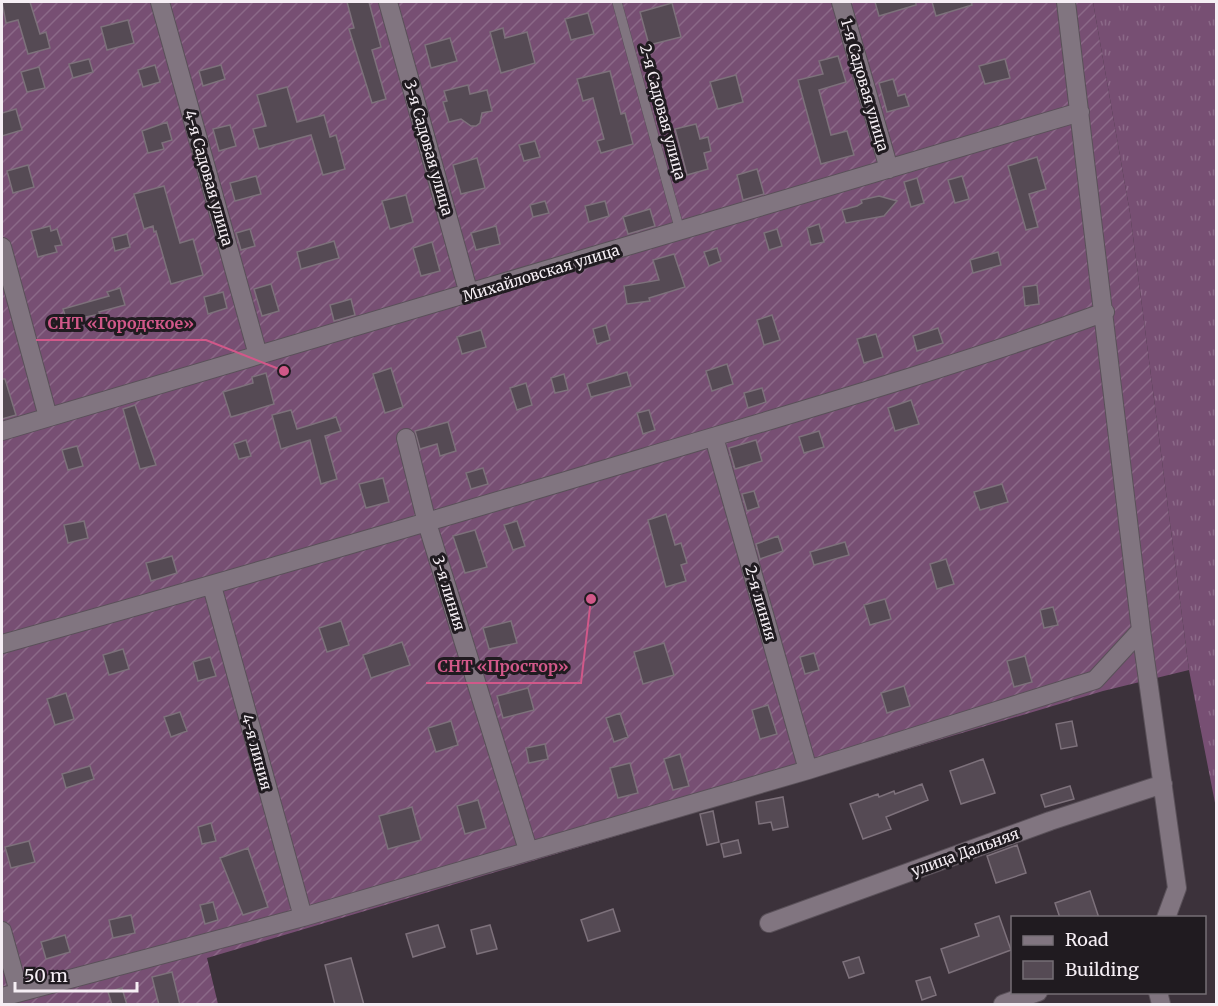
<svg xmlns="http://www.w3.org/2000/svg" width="1218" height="1006" font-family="Merriweather,serif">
	<defs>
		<pattern id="grass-tufts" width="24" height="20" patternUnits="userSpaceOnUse" patternTransform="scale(1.5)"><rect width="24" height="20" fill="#774f73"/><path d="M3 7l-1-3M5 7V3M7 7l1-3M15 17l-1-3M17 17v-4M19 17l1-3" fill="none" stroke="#8b6988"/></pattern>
		<pattern id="garden-furrows" width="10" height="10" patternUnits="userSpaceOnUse" patternTransform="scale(1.5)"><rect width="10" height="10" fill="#774f73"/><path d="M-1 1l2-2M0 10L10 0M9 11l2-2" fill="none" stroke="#8b6988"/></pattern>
	</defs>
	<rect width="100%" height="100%" fill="#3c323b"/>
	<path fill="url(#grass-tufts)" d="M1093 2H1216V808L1189 670 1130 213Z"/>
	<path fill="url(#garden-furrows)" d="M2 2H1093L1130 213 1189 670 1103 691 207 958 218 1004H2Z"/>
	<path fill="#554a54" stroke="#7d717b" stroke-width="1.5" d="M2 2H30L40 34 46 32 50 48 28 54 18 20 6 23Z
		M347 2H369L381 47 372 50 386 99 372 103 349 29 354 28Z
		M875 2H916V5L879 16Z
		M932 2H971L972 5 936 16Z
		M672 3 681 37 649 45 640 12Z
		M588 13 594 34 571 40 565 19Z
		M128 20 134 43 107 50 101 27Z
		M503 28 505 38 527 32 535 63 501 73 490 32Z
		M450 38 457 61 431 68 425 45Z
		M838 56 846 82 819 90 831 135 847 131 854 155 821 164 798 80 823 74 819 61Z
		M89 59 93 72 73 78 69 64Z
		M1005 59 1010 78 985 84 979 66Z
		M155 65 160 82 143 87 138 70Z
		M221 65 225 79 203 86 199 71Z
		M39 67 45 88 27 92 21 72Z
		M610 71 621 114 625 113 633 144 601 153 597 141 604 139 593 98 583 101 577 79Z
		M736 75 743 102 718 109 710 82Z
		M893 79 898 96 905 94 909 106 887 112 879 83Z
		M468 85 470 94 487 90 492 111 482 113 480 123 476 126H471L461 119 449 122 443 102 447 101 444 91Z
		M287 87 297 122 324 115 330 137 336 135 345 169 323 175 311 135 259 149 253 129 266 126 257 95Z
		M16 109 22 130 2 136V113Z
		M167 122 172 140 162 143 164 149 148 153 142 131Z
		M696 124 700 139 708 137 711 151 704 153 708 169 687 175 675 129Z
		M230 125 236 146 219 151 213 129Z
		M535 141 540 157 524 161 519 145Z
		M1037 157 1046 189 1029 194 1038 227 1026 230 1008 166Z
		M477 158 485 188 461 194 453 165Z
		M28 165 34 187 13 193 7 171Z
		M757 169 764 194 743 200 737 175Z
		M256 176 261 194 235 201 230 183Z
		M962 176 969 199 955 203 948 180Z
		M917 178 924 203 911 207 904 182Z
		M164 186 180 243 193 239 203 275 171 284 156 231 154 232 153 226 144 229 134 194Z
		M406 195 413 222 390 229 382 201Z
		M879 196 897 201 884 216 846 223 842 210 857 206 862 203 861 200Z
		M545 201 549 213 533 217 530 205Z
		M605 201 609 216 589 222 585 206Z
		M650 209 655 226 628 234 623 217Z
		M819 224 824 242 811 245 807 228Z
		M50 226 51 231 57 229 62 245 55 246 57 252 38 257 31 231Z
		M496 226 500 244 476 250 471 233Z
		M250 229 255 246 241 250 236 233Z
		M777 229 782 246 769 250 764 233Z
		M127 234 130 247 115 251 112 238Z
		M334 241 339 258 301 269 297 252Z
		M432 242 440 271 421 276 413 248Z
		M717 248 721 261 709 266 704 252Z
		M998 252 1001 265 973 273 970 260Z
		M674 254 685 287 649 298 650 301 627 304 624 286 659 280 653 260Z
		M271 284 279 311 262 316 254 289Z
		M1037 285 1039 304 1025 306 1023 287Z
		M120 288 125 305 99 312 100 314 67 321 63 309 109 296 107 292Z
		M223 292 227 308 208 314 204 297Z
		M351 299 355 315 334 321 330 305Z
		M772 315 780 340 764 345 757 320Z
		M150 317 154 330 140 334 136 320Z
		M606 325 610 340 597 344 593 329Z
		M938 328 943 343 917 351 913 336Z
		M481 330 486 347 462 354 457 337Z
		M876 334 883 357 864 363 857 339Z
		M727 364 733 384 712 391 706 371Z
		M391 368 403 407 385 413 373 374Z
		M627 372 631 386 591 397 587 384Z
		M266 373 274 404 231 417 223 392 253 383 252 377Z
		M564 374 568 390 555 393 551 378Z
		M2 379H5L16 415 2 419Z
		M526 383 532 405 517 410 510 388Z
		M762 388 766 402 748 408 744 393Z
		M911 400 919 424 895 431 888 408Z
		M135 405 156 465 140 469 123 409Z
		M291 410 297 429 336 417 341 431 325 436 337 479 321 484 310 440 281 449 272 415Z
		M649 410 655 430 643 434 637 413Z
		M448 422 456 451 440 456 437 444 420 449 415 431Z
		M819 431 824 447 804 453 799 437Z
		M246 440 251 456 239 459 234 444Z
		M756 440 762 461 735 469 729 448Z
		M77 446 83 466 68 470 62 450Z
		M483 468 488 484 471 489 466 473Z
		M383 478 389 502 366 508 359 484Z
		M1002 484 1008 502 980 510 974 492Z
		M754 491 759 507 747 511 742 494Z
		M666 514 675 545 681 543 687 563 681 565 686 581 666 587 648 520Z
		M84 521 88 538 68 543 64 525Z
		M517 521 525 546 513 550 504 525Z
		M475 530 487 567 465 573 453 536Z
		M778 536 783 551 760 559 756 544Z
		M845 542 849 555 814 565 810 552Z
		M172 556 177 573 151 581 146 563Z
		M946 559 954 584 937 589 930 564Z
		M885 599 891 619 870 625 864 605Z
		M1053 607 1058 625 1044 628 1040 610Z
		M341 621 349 645 327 652 319 628Z
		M511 621 517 643 489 649 483 628Z
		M402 642 410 665 371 678 363 655Z
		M664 643 674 675 643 684 634 652Z
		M123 649 129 669 109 675 103 655Z
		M814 653 819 670 805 674 800 657Z
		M1025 656 1032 682 1014 687 1007 661Z
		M210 657 216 676 198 681 193 662Z
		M904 686 910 706 887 713 881 693Z
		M528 688 534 710 503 718 497 696Z
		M66 693 74 719 55 725 47 699Z
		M768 705 777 734 760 739 752 710Z
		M180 712 187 731 171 737 164 717Z
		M620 713 628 737 614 742 606 718Z
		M451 721 458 745 436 752 428 728Z
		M1072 721 1077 746 1061 749 1056 724Z
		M545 744 548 759 529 763 526 748Z
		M680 754 689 786 673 790 664 759Z
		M983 759 995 793 961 804 950 771Z
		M630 763 638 793 618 798 610 768Z
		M90 766 94 779 66 788 62 774Z
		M922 784 928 800 886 817 891 829 863 839 850 804 878 794 879 797 894 791 895 794Z
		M1070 786 1074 799 1045 807 1041 795Z
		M783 797 788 827 773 830 771 822 759 824 756 802Z
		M478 800 486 828 465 834 457 806Z
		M412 807 421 840 388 849 379 816Z
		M713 811 719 842 707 845 700 814Z
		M211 823 216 841 202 844 198 827Z
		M738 840 741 853 724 857 721 844Z
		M29 841 35 862 11 868 5 847Z
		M1017 845 1026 873 996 883 987 856Z
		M248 848 268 907 243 915 220 858Z
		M1090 891 1099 918H1060L1055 903Z
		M213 902 218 920 205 924 200 905Z
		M613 909 620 931 588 941 581 920Z
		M131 915 135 933 113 938 109 920Z
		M999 916 1011 950 949 973 941 949 979 936 975 924Z
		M438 925 445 947 413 957 406 934Z
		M490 925 497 949 477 954 471 930Z
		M65 935 70 952 46 959 41 942Z
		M859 957 864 973 849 978 843 962Z
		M351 958 364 1005H335L325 965Z
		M172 972 180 1005H159L152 977Z
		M930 977 936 995 922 1000 916 981Z
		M122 988 127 1005H112L108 992Z"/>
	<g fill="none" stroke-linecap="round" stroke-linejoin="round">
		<defs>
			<path id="lane" d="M617 2 680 231"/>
			<path id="street" d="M160 2 258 355
				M388 2 469 294
				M841 2 889 169
				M1066 2 1141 630 1177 888 1166 918
				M2 247 48 417
				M2 431 1080 112
				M714 437 808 770
				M406 438 427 523 528 850
				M212 586 303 917
				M2 644C217 584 432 521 646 457 800 411 954 367 1105 312
				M769 923 1050 821 1163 784
				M2 931 19 992
				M1158 992 1161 1004
				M2 997 303 917 808 770 1095 680 1141 630
				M1003 1004 1038 992"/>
		</defs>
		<use href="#lane" stroke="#5a5159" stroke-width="10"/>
		<use href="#street" stroke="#5a5159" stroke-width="20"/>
		<use href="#lane" stroke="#817580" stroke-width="9"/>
		<use href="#street" stroke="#817580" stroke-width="18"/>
	</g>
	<g text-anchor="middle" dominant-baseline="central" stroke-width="6" stroke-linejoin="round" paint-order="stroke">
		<g font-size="15" fill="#f5eef4" stroke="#201b20">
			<text transform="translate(865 85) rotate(74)">1-я Садовая улица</text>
			<text transform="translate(663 112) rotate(75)">2-я Садовая улица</text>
			<text transform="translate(429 148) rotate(74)">3-я Садовая улица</text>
			<text transform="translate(209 178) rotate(74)">4-я Садовая улица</text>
			<text transform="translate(541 273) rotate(-17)">Михайловская улица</text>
			<text transform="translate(449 593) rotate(73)">3-я линия</text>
			<text transform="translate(761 603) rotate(74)">2-я линия</text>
			<text transform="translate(257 752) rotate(75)">4-я линия</text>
			<text transform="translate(965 852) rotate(-20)">улица Дальняя</text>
		</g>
	</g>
	<path fill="none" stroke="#d15889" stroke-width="2" d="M284 371L206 340H36M591 599L581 683H426"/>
	<g fill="#d15889" stroke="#201b20" stroke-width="2">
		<circle cx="284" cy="371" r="6"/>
		<circle cx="591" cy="599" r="6"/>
	</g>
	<g font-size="16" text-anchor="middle" font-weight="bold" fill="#d15889" stroke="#201b20" stroke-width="6" stroke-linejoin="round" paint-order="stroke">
		<text x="121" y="329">СНТ «Городское»</text>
		<text x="503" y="672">СНТ «Простор»</text>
	</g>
	<rect width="1218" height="1006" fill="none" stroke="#f5eef4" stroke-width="6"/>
	<rect x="1011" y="916" width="195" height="78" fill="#201b20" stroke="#756f75" stroke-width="1.5"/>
	<rect x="1023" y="936" width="30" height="9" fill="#817580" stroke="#756f75" stroke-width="1.5"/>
	<text x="1065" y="946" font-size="18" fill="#f5eef4">Road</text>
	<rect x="1023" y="961" width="30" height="18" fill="#554a54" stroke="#756f75" stroke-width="1.5"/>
	<text x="1065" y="976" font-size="18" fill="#f5eef4">Building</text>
	<path d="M15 982v9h122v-9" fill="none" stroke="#f5eef4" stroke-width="3"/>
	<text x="24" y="982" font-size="18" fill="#f5eef4" stroke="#201b20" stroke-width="4.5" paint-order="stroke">50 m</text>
</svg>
